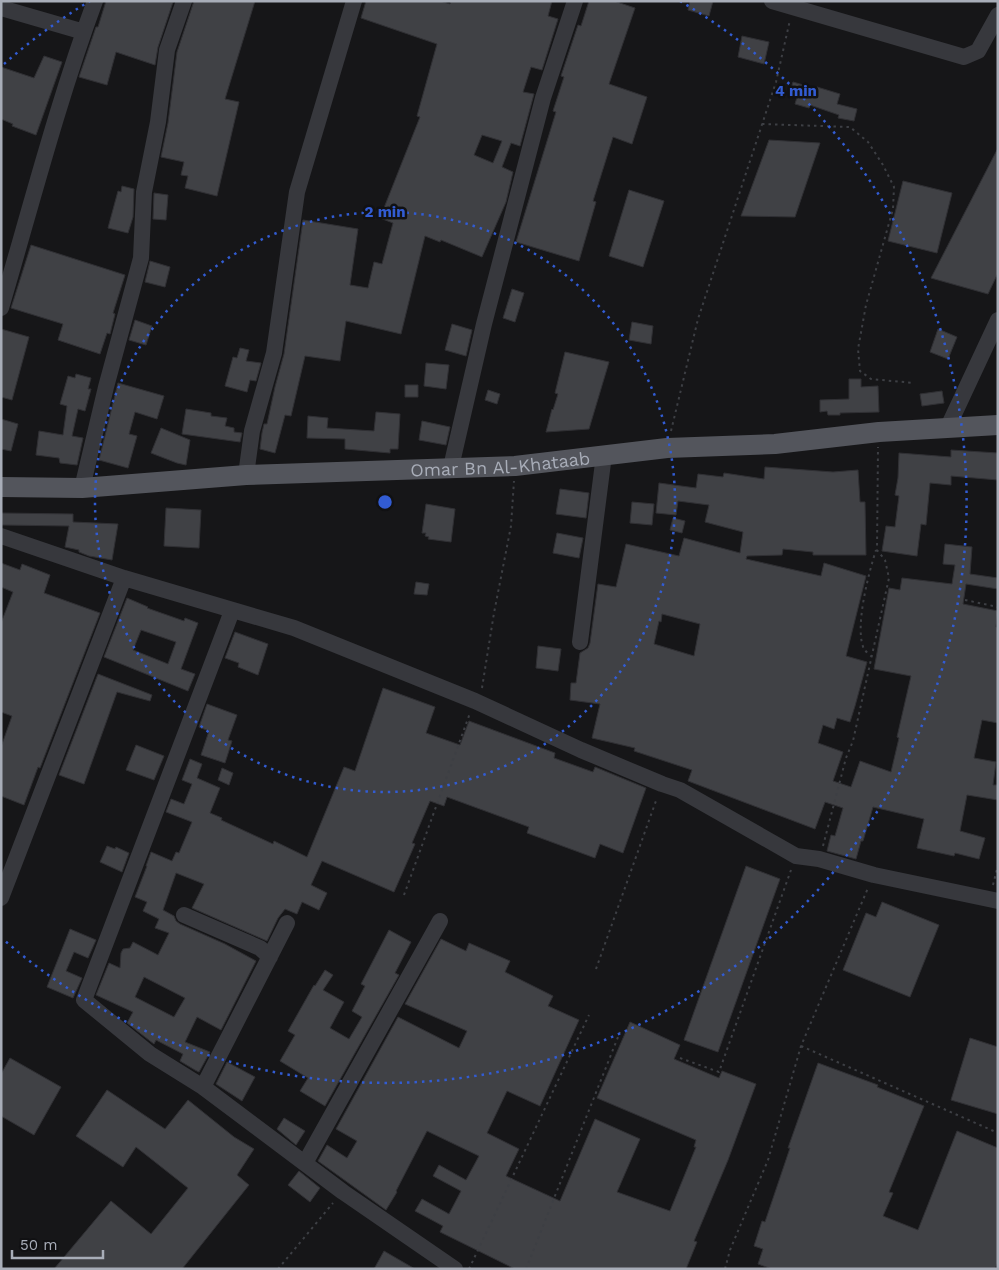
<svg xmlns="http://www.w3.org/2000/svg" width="999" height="1270" font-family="'Work Sans',sans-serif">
	<rect width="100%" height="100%" fill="#161618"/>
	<path fill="#404145" stroke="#303034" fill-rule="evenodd" d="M106 1 173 2 158 47 155 65 116 52 107 85 79 77 96 27H98Z
		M194 1H255L225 99 239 102 217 196 185 188 188 176 181 175 184 162 161 157 168 123 177 52Z
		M366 1H440L450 4 451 1H552L548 16 558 19 542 70 531 67 523 92 534 94 520 146 511 143 502 167 513 172 506 202 482 257 441 240 440 242 425 236 401 334 346 321 340 361 305 356 291 416 285 415 275 453 260 449 262 433 264 424H267L275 387 284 354 303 220 358 229 350 285 368 288 374 262 382 264 393 223 380 218 420 117 417 116 437 44 361 18ZM482 135 502 141 493 163 474 155Z
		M589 1H614L635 8 609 84 647 97 632 144 613 137 593 201 596 202 579 261 516 242 556 112 553 111 564 77 561 76 578 25 581 26Z
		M690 1H713L709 16 688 10Z
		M742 36 769 42 764 64 738 57Z
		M44 56 62 62 36 135 12 126 13 124 1 119V67L34 78Z
		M793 82 817 89V87L840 94 837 104 857 109 854 121 838 118 839 115 810 105 809 108 795 104 798 94 790 92Z
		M769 140 820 143 795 217 741 216Z
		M998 148V273L988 294 931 278Z
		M903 181 952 193 937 253 888 241Z
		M122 186 134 189 133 217 128 233 108 228 118 191 121 192Z
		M629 190 664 201 643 267 609 256Z
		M154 193 168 195 166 220 153 219Z
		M31 245 125 275 113 313 115 314 110 334 107 333 100 354 58 340 63 324 11 308Z
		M150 261 170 267 165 287 145 282Z
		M512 289 524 293 515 322 503 318Z
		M135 320 152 326 146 345 129 340Z
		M632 322 653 326 651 344 629 340Z
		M452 324 472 330 466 356 445 350Z
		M1 329 29 337 12 400 1 397Z
		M938 329 957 337 948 359 930 352Z
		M240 348 249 350 246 361 261 363 256 381 250 380 247 392 225 386 233 357 237 358Z
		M565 352 609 362 589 429 546 432 552 409 553 410 558 394 555 393Z
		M426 363 449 365 446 389 424 386Z
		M76 374 91 378 88 389H91L85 411 78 409 72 436 83 438 77 465 60 463 59 458 36 455 39 431 63 435 67 406 60 404 68 376 75 378Z
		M849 379H861V387L878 386 879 412 840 413V415H828L827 411 820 412V400L849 399Z
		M118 383 164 396 157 419 135 412 129 434 137 436 128 468 99 460Z
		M405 385H418V397H405Z
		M488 390 500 394 497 404 485 400Z
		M942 391 944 403 922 406 920 394Z
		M186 409 211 413V416L227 418 225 426 234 428V432L242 433 240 442 182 434Z
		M376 412 400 414 398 449H390V453L345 449V439L307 438 308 416 328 418 327 428 374 431Z
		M1 419 18 424 11 451 1 449Z
		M422 421 450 427 446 445 419 440Z
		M161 428 190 440 186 465 177 463 151 453Z
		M951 450 998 453V480L951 476V485L930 483 926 525 921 524 917 556 882 551 886 526 895 527 899 496 895 495 898 478 899 453 951 457Z
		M765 467 833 472 858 470 860 502H865L866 555H813V552L783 549 782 555 747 556 746 559 821 576 824 563 866 576 846 656 867 662 855 706 850 722 837 718 834 729 823 725 818 743 843 752 833 781 851 787 860 761 891 772 899 738 897 737 911 676 874 669 889 588 900 590 902 578 952 584 955 565 943 564 945 544 972 547 970 574 998 578V589L966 584 963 604 998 611 996 627H998V723L982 720 974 758 996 762 993 785H998V800L967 795 960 831 985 838 979 859 955 853 954 856 917 848 924 819 873 807 863 841H861L856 859 827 851 831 835 835 836 843 808 825 802 815 829 688 781 692 770 634 751 635 748 592 738 600 704 570 700 571 683H576L580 653 588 648 590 643 598 584 616 587 626 544 679 556 684 538 740 553 743 532 705 522 709 505 678 501 676 515 656 513 659 483 696 488 698 474 723 477 724 473 764 479ZM662 614 700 624 694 656 654 644 659 621 661 622Z
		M560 489 589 493 586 518 556 514Z
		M632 502 654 504 652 525 630 523Z
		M426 504 455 509 451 542 428 539 429 537 425 536 426 533H422Z
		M166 508 201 510 199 548 164 546Z
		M1 513 73 514V522L118 524 112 560 89 556 79 552V550L65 547 69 526 2 525Z
		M673 518 685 521 682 533 670 530Z
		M557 533 583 538 579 558 553 553Z
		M1 563 20 570 22 564 50 575 44 593 100 613 40 768 38 767 24 805 1 796V747L12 716 1 712V623L13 592 1 587Z
		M416 582 429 584 427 595 414 594Z
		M127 598 148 607 147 608 184 621 185 618 198 623 181 669 195 674 188 691 104 657ZM141 630 176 642 168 664 133 650Z
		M235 632 268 644 258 675 238 667 239 663 225 658Z
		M538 646 561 649 558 671 536 668Z
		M98 674 152 695 150 701 117 692 84 784 59 775Z
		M383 688 435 707 426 733 460 745 469 721 555 753 554 758 593 772 595 767 646 788 623 853 600 844 595 858 527 833 529 827 447 797 444 806 430 801 412 843 415 844 394 892 322 861 311 885 327 893 319 910 302 902 297 914 285 909 278 918 267 941 192 908 204 884 176 873 163 910 174 916 176 921 180 924 225 944 256 961 221 1030 197 1017 185 1042 210 1052 199 1072 195 1070 180 1061 183 1054 156 1040 154 1044 127 1023 133 1012 96 995 109 963 120 968 121 953 123 949 130 948 133 942 158 955 169 933 155 928 159 919 143 911 147 902 135 897 147 866H146L151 852 172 861 176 852 179 853 192 822 166 812 171 799 184 804 192 784 182 780 190 759 202 764 197 778 220 788 210 813 222 818 221 820 273 844 274 841 307 857 344 767 355 771ZM144 977 185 998 174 1017 135 997Z
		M207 704 237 715 228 740 232 741 225 763 201 755 209 731 199 727Z
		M136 745 164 756 154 780 126 770Z
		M222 768 233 773 229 785 218 780Z
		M107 846 115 849 116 847 129 853 122 872 100 862Z
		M746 866 780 879 718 1052 684 1040Z
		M882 902 939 925 910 997 843 970 866 913 876 917Z
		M70 929 96 940 88 958 74 952 66 971 82 978 73 998 47 987Z
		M389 930 411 942 395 973 399 975 325 1106 300 1091 308 1078 280 1061 295 1035 288 1031 314 985 315 986 325 970 333 975 323 990 344 1002 330 1028 349 1039 362 1017 352 1011 365 986 361 984Z
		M441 939 466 951 469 943 510 961 505 972 553 996 548 1006 579 1020 540 1106 507 1091 487 1133 519 1149 506 1176 560 1201 595 1119 640 1139 617 1192 670 1211 696 1147H694L696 1140 597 1098 630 1022 680 1045 674 1059 719 1078 722 1071 756 1084 728 1160 694 1241 697 1242 686 1269H515L440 1232 443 1226 415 1211 422 1199 449 1214 461 1191 433 1176 439 1165 466 1180 479 1156 427 1131 396 1191 397 1192 386 1210 318 1161 327 1145 347 1158 357 1141 336 1129 398 1017 459 1048 467 1031 405 1004Z
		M970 1038 998 1047V1114L951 1100Z
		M10 1058 61 1087 34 1135 1 1116V1074Z
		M227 1062 255 1077 242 1101 216 1084Z
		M818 1063 878 1085 877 1087 924 1106 889 1192 893 1193 883 1216 918 1230 957 1131 998 1148V1262L995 1269H772L758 1264 763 1249 754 1246 762 1221 765 1222 790 1148H788Z
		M107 1090 165 1129 188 1100 234 1137 254 1149 237 1175 249 1185 182 1269H54L111 1201 151 1234 188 1188 136 1147 123 1167 76 1136Z
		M284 1118 305 1131 296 1145 277 1129Z
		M299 1171 320 1188 310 1202 288 1185Z
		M384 1251 415 1269H374Z"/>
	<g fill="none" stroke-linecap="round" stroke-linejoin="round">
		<path stroke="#3d3f44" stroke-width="2" stroke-dasharray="2.5 4" stroke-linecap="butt" d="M762 124 850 127 868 142 883 165 894 187 893 209 866 305 858 349 860 371 871 379 914 383
			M671 431 698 319 776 82 790 20
			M965 600 998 607
			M872 657C870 655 866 652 864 649 854 628 869 572 876 550
			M482 688 494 613 511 526 514 481
			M823 846 846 758 853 741 889 578 885 560 877 550 878 447
			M993 885 998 865
			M404 895 470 713
			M596 969 657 798
			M801 1046 998 1133
			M680 1058 719 1072 791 870
			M278 1269 333 1203
			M469 1269 589 1015
			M526 1269 620 1032
			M725 1269 730 1250 768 1160 801 1046 868 888"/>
		<path stroke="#37383d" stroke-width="16" d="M772 1 964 57 978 51 998 15
			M1 8 84 32
			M1 308C31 206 58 101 95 1
			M948 427 998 320
			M451 467 484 324 543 98 575 1
			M246 475 252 431 274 353 297 192 354 1
			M82 488 106 387 141 258 144 192 158 122 167 50 184 1
			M1 536 124 578 294 628 475 701 581 750 662 784 680 790 796 856 819 859 874 875 998 901
			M232 611 84 1000 150 1054 203 1087 343 1192 455 1269
			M580 642 604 455
			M1 898 124 578
			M184 915 260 948 270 957
			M203 1087 287 923
			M305 1163 440 921"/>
		<path stroke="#53555c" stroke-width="20" id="s1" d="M1 487 82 488 246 475 515 466 667 448 775 444 879 432 998 425"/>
	</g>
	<g fill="none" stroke="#325cd3" stroke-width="2.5" stroke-dasharray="2.5 5">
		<circle cx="385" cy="502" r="290"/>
		<path d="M4 64A581 581 0 0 1 90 1M680 1A581 581 0 1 1 4 940"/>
	</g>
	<g text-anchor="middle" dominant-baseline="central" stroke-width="5" stroke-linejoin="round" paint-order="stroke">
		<g font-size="18" fill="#a8adb8" stroke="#111113">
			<text stroke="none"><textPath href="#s1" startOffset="500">Omar Bn Al-Khataab</textPath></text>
		</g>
	</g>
	<circle cx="385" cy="502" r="8" fill="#325cd3" stroke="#111113" stroke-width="2.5"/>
	<g font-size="15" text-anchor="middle" font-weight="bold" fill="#325cd3" stroke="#111113" stroke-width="5" stroke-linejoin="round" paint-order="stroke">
		<text x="796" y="96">4 min</text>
		<text x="385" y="217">2 min</text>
	</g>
	<rect width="999" height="1270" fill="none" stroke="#a8adb8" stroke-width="5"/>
	<path d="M12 1250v8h91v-8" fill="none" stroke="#a8adb8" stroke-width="2.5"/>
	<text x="20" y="1250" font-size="15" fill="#a8adb8" stroke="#111113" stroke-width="4" paint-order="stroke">50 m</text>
</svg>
